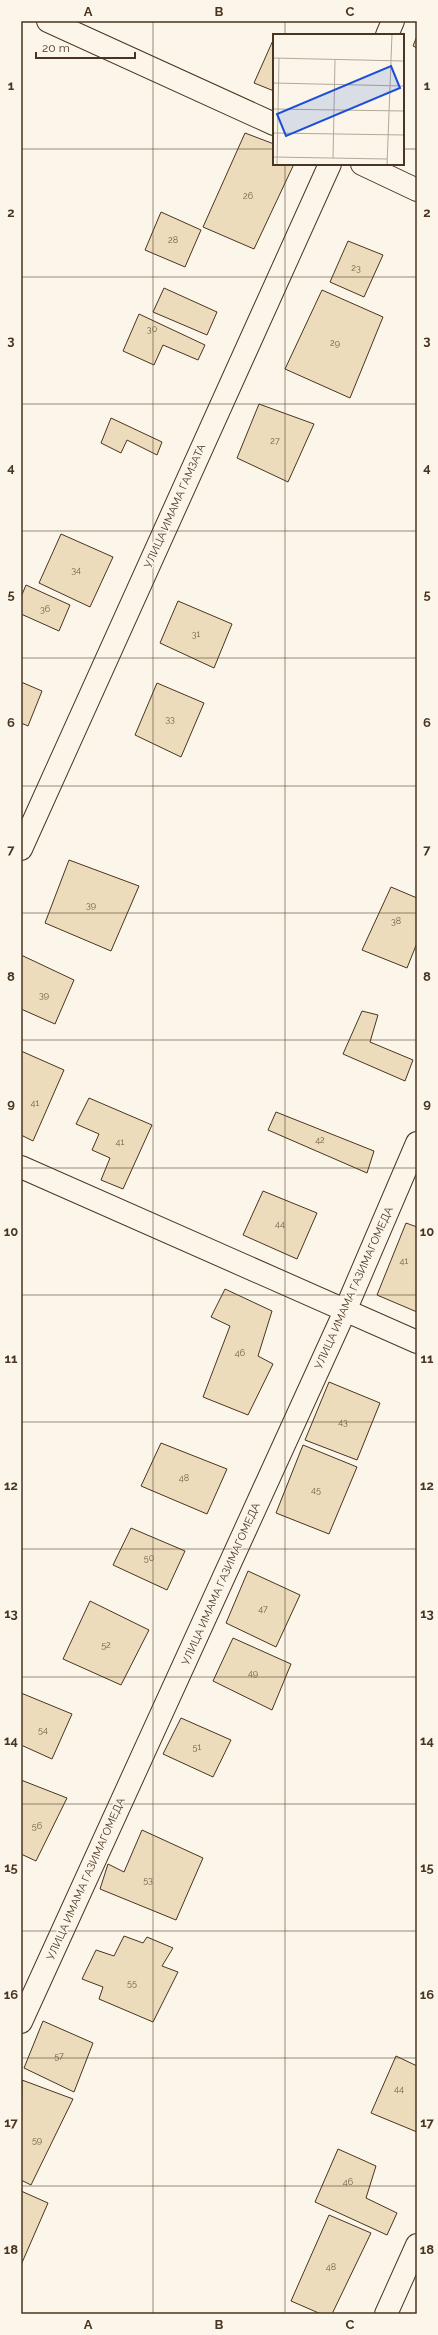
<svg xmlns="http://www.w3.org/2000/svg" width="438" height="2335" font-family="Raleway,sans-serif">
	<rect width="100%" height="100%" fill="#fbf6e9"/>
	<path fill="#ecdcbc" stroke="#4a3520" d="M417 36V48L413 46Z
		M274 38V91L254 83Z
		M245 133 274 144V164H294L254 249 203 227Z
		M161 212 201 230 185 267 145 250Z
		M348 241 383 255 364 297 330 282Z
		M164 288 217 312 207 335 153 312Z
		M322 290 383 317 350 398 285 369Z
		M139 314 205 345 198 360 163 345 154 365 123 351Z
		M259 404 314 424 288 482 237 458Z
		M111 418 162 442 157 455 127 440 121 453 101 443Z
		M61 534 113 557 90 607 39 583Z
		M26 585 70 605 59 631 21 614V597Z
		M178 601 232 624 214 668 160 643Z
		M21 682 42 691 28 726 21 723Z
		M157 683 204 703 181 757 135 735Z
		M69 860 139 886 111 951 45 923Z
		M391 887 417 898V943L407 968 362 950Z
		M21 955 74 980 55 1024 21 1009Z
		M362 1011 378 1015 370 1042 413 1060 405 1081 343 1054Z
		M21 1051 64 1070 33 1141 21 1135Z
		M89 1098 152 1125 123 1189 101 1180 110 1158 92 1150 99 1134 76 1124Z
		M276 1112 374 1151 367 1173 268 1130Z
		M263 1191 317 1213 297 1259 243 1235Z
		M406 1223 417 1227V1312L377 1295Z
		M225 1289 272 1311 258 1356 273 1364 248 1415 203 1397 230 1326 211 1317Z
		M329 1382 380 1403 357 1460 305 1440Z
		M161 1443 227 1469 207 1514 141 1486Z
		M303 1445 357 1467 329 1534 276 1513Z
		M131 1528 185 1551 167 1590 113 1565Z
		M248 1571 300 1595 276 1647 226 1623Z
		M90 1601 149 1630 121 1685 63 1659Z
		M233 1638 291 1664 272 1710 213 1681Z
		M21 1693 72 1714 52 1759 21 1745Z
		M181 1718 231 1740 213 1777 163 1754Z
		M21 1780 67 1798 36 1861 21 1854Z
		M142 1830 203 1858 176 1920 100 1889 108 1864 124 1872Z
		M124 1936 143 1943 147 1937 173 1948 162 1966 178 1972 153 2022 99 1999 103 1987 82 1979 96 1950 114 1956Z
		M43 2021 93 2043 74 2092 24 2068Z
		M396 2056 417 2066V2132L371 2113Z
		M22 2080 73 2099 31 2185 21 2180Z
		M338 2149 376 2166 366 2198 397 2213 387 2235 315 2202Z
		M21 2191 48 2203 21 2265Z
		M329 2215 371 2233 332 2314H321L291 2301Z"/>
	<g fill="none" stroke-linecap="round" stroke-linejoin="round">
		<defs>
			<path id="street" d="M48 21 274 124
				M387 35 393 21
				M362 164 417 190
				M21 849 330 164
				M21 1167 417 1342
				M21 2022 345 1311 417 1143
				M386 2314 417 2245"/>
		</defs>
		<use href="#street" stroke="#4a3520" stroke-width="24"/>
		<use href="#street" stroke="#fbf6e9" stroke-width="22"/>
	</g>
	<path fill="none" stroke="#4a3520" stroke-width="1" stroke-opacity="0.55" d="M153 21V2314M285 21V35M21 149H274M403 149H417M285 164V2314M21 277H417M21 404H417M21 531H417M21 658H417M21 786H417M21 913H417M21 1040H417M21 1168H417M21 1295H417M21 1422H417M21 1549H417M21 1677H417M21 1804H417M21 1931H417M21 2058H417M21 2186H417"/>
	<g text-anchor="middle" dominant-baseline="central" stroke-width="3" stroke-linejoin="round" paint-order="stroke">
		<g font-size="9" fill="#725f47">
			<text x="248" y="196">26</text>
			<text x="173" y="240">28</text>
			<text x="356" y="268">23</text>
			<text x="152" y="329">30</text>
			<text x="335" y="343">29</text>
			<text x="275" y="441">27</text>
			<text x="76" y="570">34</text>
			<text x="45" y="609">36</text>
			<text x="196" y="634">31</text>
			<text x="170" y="719">33</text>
			<text x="91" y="905">39</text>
			<text x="396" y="921">38</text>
			<text x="44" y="995">39</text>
			<text x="35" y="1103">41</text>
			<text x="320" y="1140">42</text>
			<text x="120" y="1142">41</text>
			<text x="280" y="1224">44</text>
			<text x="404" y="1261">41</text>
			<text x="240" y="1353">46</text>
			<text x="343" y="1422">43</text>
			<text x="184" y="1478">48</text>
			<text x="316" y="1490">45</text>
			<text x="149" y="1558">50</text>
			<text x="263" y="1609">47</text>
			<text x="106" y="1645">52</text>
			<text x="253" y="1673">49</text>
			<text x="43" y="1730">54</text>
			<text x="197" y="1747">51</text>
			<text x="37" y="1826">56</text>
			<text x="148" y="1880">53</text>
			<text x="132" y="1983">55</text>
			<text x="59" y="2056">57</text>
			<text x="399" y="2089">44</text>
			<text x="37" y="2140">59</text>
			<text x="348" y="2182">46</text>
			<text x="331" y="2267">48</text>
		</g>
		<g font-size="11" fill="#4a3520" stroke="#fbf6e9">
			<text transform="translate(175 506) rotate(-66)">УЛИЦА ИМАМА ГАМЗАТА</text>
			<text transform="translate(354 1288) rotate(-66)">УЛИЦА ИМАМА ГАЗИМАГОМЕДА</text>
			<text transform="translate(221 1584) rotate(-66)">УЛИЦА ИМАМА ГАЗИМАГОМЕДА</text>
			<text transform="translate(86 1879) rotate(-66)">УЛИЦА ИМАМА ГАЗИМАГОМЕДА</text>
		</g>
	</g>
	<g transform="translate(273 34)">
		<rect width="131" height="131" fill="#fbf6e9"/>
		<path fill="none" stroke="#b4a999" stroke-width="1" d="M0 24 131 27M0 49 131 52M0 75 131 77M0 99 131 101M0 123 114 125M60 124 62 26M4 131 6 24M114 131 119 0"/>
		<path fill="#1d4ed8" fill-opacity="0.15" stroke="#1d4ed8" stroke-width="2" d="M118 32 127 54 13 102 4 80Z"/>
		<rect width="131" height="131" fill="none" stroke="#4a3520" stroke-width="2"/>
	</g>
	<rect width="438" height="2335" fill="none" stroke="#fbf6e9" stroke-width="44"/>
	<path d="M36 52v6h99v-6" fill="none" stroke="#4a3520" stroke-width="2"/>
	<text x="42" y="52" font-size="12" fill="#4a3520" stroke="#fbf6e9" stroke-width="3" paint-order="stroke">20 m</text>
	<rect x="22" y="22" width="394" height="2291" fill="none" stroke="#4a3520" stroke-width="1.5"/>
	<g font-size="13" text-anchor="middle" font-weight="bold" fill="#4a3520">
		<text x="88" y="16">A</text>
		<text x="219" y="16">B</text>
		<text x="350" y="16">C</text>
		<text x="11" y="90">1</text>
		<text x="427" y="90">1</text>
		<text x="11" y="217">2</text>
		<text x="427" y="217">2</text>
		<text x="11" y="345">3</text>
		<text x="427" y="345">3</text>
		<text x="11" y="472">4</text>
		<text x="427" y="472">4</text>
		<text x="11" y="599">5</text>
		<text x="427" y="599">5</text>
		<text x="11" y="727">6</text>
		<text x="427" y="727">6</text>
		<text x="11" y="854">7</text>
		<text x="427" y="854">7</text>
		<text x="11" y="981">8</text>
		<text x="427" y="981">8</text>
		<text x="11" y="1108">9</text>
		<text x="427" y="1108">9</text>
		<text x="11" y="1236">10</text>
		<text x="427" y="1236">10</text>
		<text x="11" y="1363">11</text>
		<text x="427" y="1363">11</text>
		<text x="11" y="1490">12</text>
		<text x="427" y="1490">12</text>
		<text x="11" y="1618">13</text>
		<text x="427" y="1618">13</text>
		<text x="11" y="1745">14</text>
		<text x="427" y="1745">14</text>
		<text x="11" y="1872">15</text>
		<text x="427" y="1872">15</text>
		<text x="11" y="1999">16</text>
		<text x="427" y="1999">16</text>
		<text x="11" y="2127">17</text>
		<text x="427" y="2127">17</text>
		<text x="11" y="2254">18</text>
		<text x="427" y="2254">18</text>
		<text x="88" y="2329">A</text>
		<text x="219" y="2329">B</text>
		<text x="350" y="2329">C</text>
	</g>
</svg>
